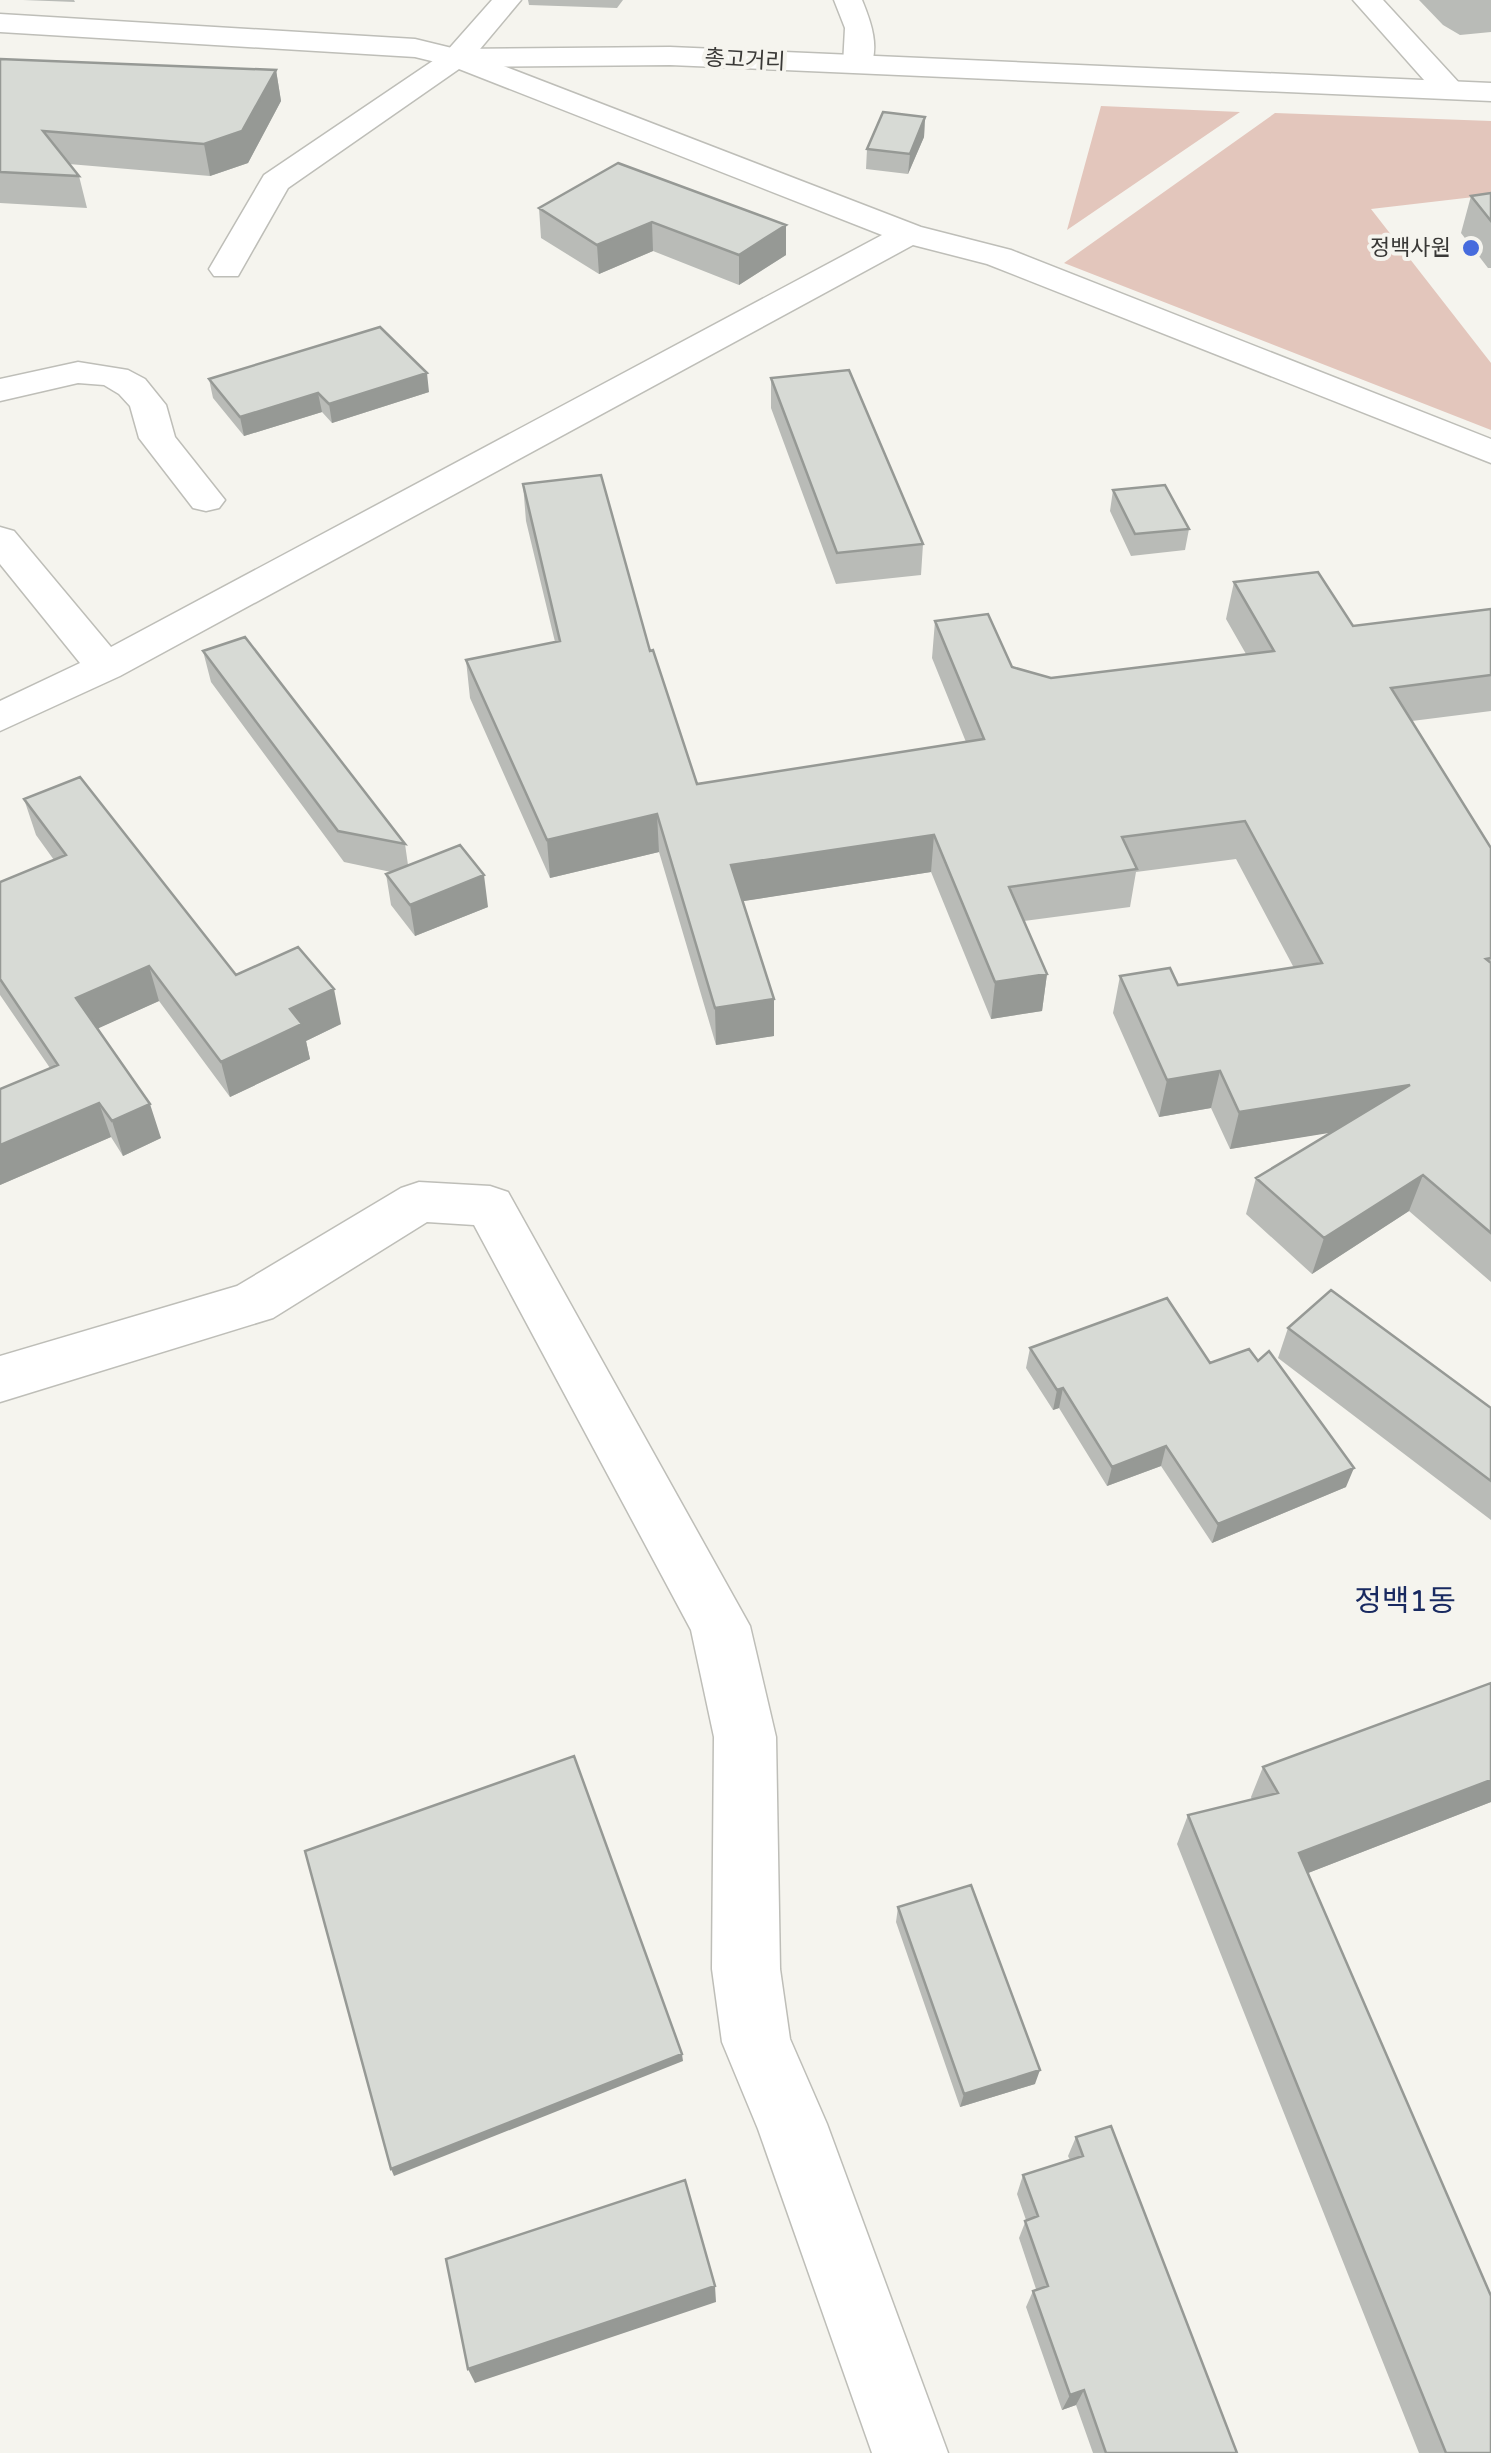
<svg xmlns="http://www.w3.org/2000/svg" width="1491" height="2453" font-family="'Varela Round','Noto Sans KR',sans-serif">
	<rect width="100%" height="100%" fill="#f5f4ee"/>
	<path fill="#e3c6bc" d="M1101 106 1240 112 1067 230Z
		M1275 113 1491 121V195L1371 209 1491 363V430L1064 263Z"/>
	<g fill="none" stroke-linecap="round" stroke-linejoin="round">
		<defs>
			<path id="minor" d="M492 0H521L475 55 921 227 1011 250 1491 439V463L987 264 913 245 120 676 0 731V701L80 663 0 564V527L14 531 111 647 882 235 459 69 288 188 238 276H214L209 269 264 175 446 52Z
				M834 0H862C871 22 881 49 868 71H848L843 65 845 28Z
				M1353 0H1383L1462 86 1466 92 1462 98H1440Z
				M78 362 128 370 145 379 166 405 175 437 225 500 219 508 206 511 193 508 139 438 130 406 119 394 104 385 78 383 0 401V379Z
				M419 1182 490 1186 508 1192 750 1626 776 1737 780 1969 790 2039 827 2124 948 2453H872L758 2129 722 2042 712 1969 714 1737 691 1630 474 1225 427 1222 273 1318 0 1402V1356L237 1286 401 1188Z"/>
			<path id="major" d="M0 14 415 39 456 49 670 47 1491 83V101L670 65 456 67 415 57 0 32Z"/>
		</defs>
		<use href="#minor" stroke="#bebeb8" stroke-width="3"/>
		<use href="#major" stroke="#bebeb8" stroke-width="3"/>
		<use href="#minor" fill="#fff" fill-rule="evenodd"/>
		<use href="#major" fill="#fff" fill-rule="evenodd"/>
	</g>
	<path fill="#b9bbb7" d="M23 0H74L75 2Z
		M528 0H623L617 8 529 5Z
		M1419 0H1491V32L1460 35 1443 25Z
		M0 59 276 70 281 101 248 163 210 176 69 164 79 176 87 208 0 203Z
		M925 117 924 137 908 174 866 169 867 149Z
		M618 163 786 255 739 285 653 251 599 274 541 238 539 208Z
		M1491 193V268H1488L1461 233 1471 196Z
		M771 378 923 544 921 575 836 584 771 408Z
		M209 379 429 392 332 423 322 412 244 436 213 398Z
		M523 484 650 651 697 784 966 742 932 658 935 621 1012 667 1051 678 1246 654 1226 619 1234 582 1353 626 1491 609V711L1412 721 1491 848V1282L1409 1211 1312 1274 1246 1214 1256 1178 1331 1132 1230 1149 1211 1108 1159 1117 1113 1013 1120 976 1178 985 1294 968 1236 859 1136 872 1130 907 1024 921 1047 974 1042 1011 991 1019 931 872 743 901 774 999V1036L716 1045 659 852 550 878 470 698 466 660 555 642 526 521Z
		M1113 490 1189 529 1185 550 1131 556 1110 511Z
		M203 651 405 844 408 865 488 907 415 936 391 905 386 874 391 872 344 862 211 682Z
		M24 799 236 975 341 1024 306 1041 310 1059 230 1097 159 1001 98 1028 161 1138 123 1156 111 1137 0 1185V1089L50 1068 0 995V882L54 860 36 835Z
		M1288 1328 1491 1408V1520L1278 1358Z
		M1030 1348 1210 1363 1346 1487 1212 1543 1161 1466 1107 1486 1059 1408 1053 1410 1026 1368Z
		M1491 1683V1802L1308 1873 1491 2453H1419L1177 1844 1188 1815 1252 1800 1251 1797 1263 1767Z
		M898 1907 1035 2084 960 2107 896 1922Z
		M1076 2137 1237 2453H1093L1076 2405 1062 2410 1026 2307 1033 2291 1036 2289 1019 2238 1026 2220 1017 2194 1023 2175 1070 2160 1068 2156Z"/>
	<path fill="#969995" d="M276 70 281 101 248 163 210 176 204 144Z
		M925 117 924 137 908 174 910 154Z
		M652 222 653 251 599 274 597 245Z
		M786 225V255L739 285V255Z
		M427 373 429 392 332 423 329 404Z
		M318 393 322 412 244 436 240 417Z
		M657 814 659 852 550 878 547 840Z
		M934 835 931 872 731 903V865Z
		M484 875 488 907 415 936 410 905Z
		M149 966 159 1001 88 1033 76 998Z
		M1047 974 1042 1011 991 1019 995 982Z
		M334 989 341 1024 306 1041 310 1059 230 1097 221 1062 290 1009Z
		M774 999V1036L716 1045 715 1008Z
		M1220 1071 1211 1108 1159 1117 1167 1080Z
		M1410 1085 1397 1122 1230 1149 1239 1112Z
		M99 1103 111 1137 0 1185V1145Z
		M150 1104 161 1138 123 1156 112 1121Z
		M1423 1175 1409 1211 1312 1274 1324 1238Z
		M1063 1388 1059 1408 1053 1410 1057 1390Z
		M1166 1446 1161 1466 1107 1486 1112 1467Z
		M1354 1468 1346 1487 1212 1543 1218 1524Z
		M1491 1780V1802L1285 1882 1299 1853Z
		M682 2054 683 2061 394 2176 391 2169Z
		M1040 2070 1035 2084 960 2107 964 2094Z
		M715 2286 716 2302 475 2383 468 2369Z
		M1084 2390 1076 2405 1062 2410 1070 2395Z"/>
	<path fill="#d7dad5" stroke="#969995" stroke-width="2.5" d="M0 59 276 70 242 131 204 144 43 131 79 176 0 172Z
		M883 112 925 117 910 154 867 149Z
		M618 163 786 225 739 255 652 222 597 245 539 208Z
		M1491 193V221L1471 196Z
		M380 327 427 373 329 404 318 393 240 417 209 379Z
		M849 370 923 544 837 553 771 378Z
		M601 475 650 651 653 650 697 784 984 739 935 621 988 614 1012 667 1051 678 1274 651 1234 582 1318 572 1353 626 1491 609V675L1391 688 1491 848V958L1486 959 1491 963V1233L1423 1175 1324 1238 1256 1178 1410 1085 1239 1112 1220 1071 1167 1080 1120 976 1170 968 1178 985 1322 963 1245 821 1122 837 1137 869 1009 887 1047 974 995 982 934 835 731 865 774 999 715 1008 657 814 547 840 466 660 560 641 523 484Z
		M1165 485 1189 529 1135 534 1113 490Z
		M245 637 405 844 338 831 203 651Z
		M80 777 236 975 298 947 334 989 290 1009 302 1024 221 1062 149 966 76 998 150 1104 112 1121 99 1103 0 1145V1089L58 1065 0 979V882L66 855 24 799Z
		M460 845 484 875 410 905 386 874Z
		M1331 1290 1491 1408V1481L1288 1328Z
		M1167 1298 1210 1363 1249 1349 1258 1361 1269 1351 1354 1468 1218 1524 1166 1446 1112 1467 1063 1388 1057 1390 1030 1348Z
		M1491 1683V1780L1299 1853 1491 2296V2453H1446L1188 1815 1278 1793 1263 1767Z
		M574 1756 682 2054 391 2169 305 1851Z
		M971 1885 1040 2070 964 2094 898 1907Z
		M1111 2126 1237 2453H1106L1084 2390 1070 2395 1033 2291 1048 2286 1025 2221 1038 2216 1023 2175 1083 2156 1076 2137Z
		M685 2180 715 2286 468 2369 446 2259Z"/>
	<circle fill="#466bdd" stroke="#f5f4ee" stroke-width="4" cx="1471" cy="248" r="10"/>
	<g text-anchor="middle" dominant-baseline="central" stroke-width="8" stroke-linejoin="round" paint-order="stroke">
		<g font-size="22" fill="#393836" stroke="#f5f4ee">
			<text transform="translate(745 60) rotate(3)">총고거리</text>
		</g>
		<g font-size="22" fill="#393836" stroke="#f5f4ee" text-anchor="end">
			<text x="1451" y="248">정백사원</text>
		</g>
		<g font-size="30" fill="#182960" stroke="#f5f4ee">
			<text x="1405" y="1601">정백1동</text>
		</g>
	</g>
</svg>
